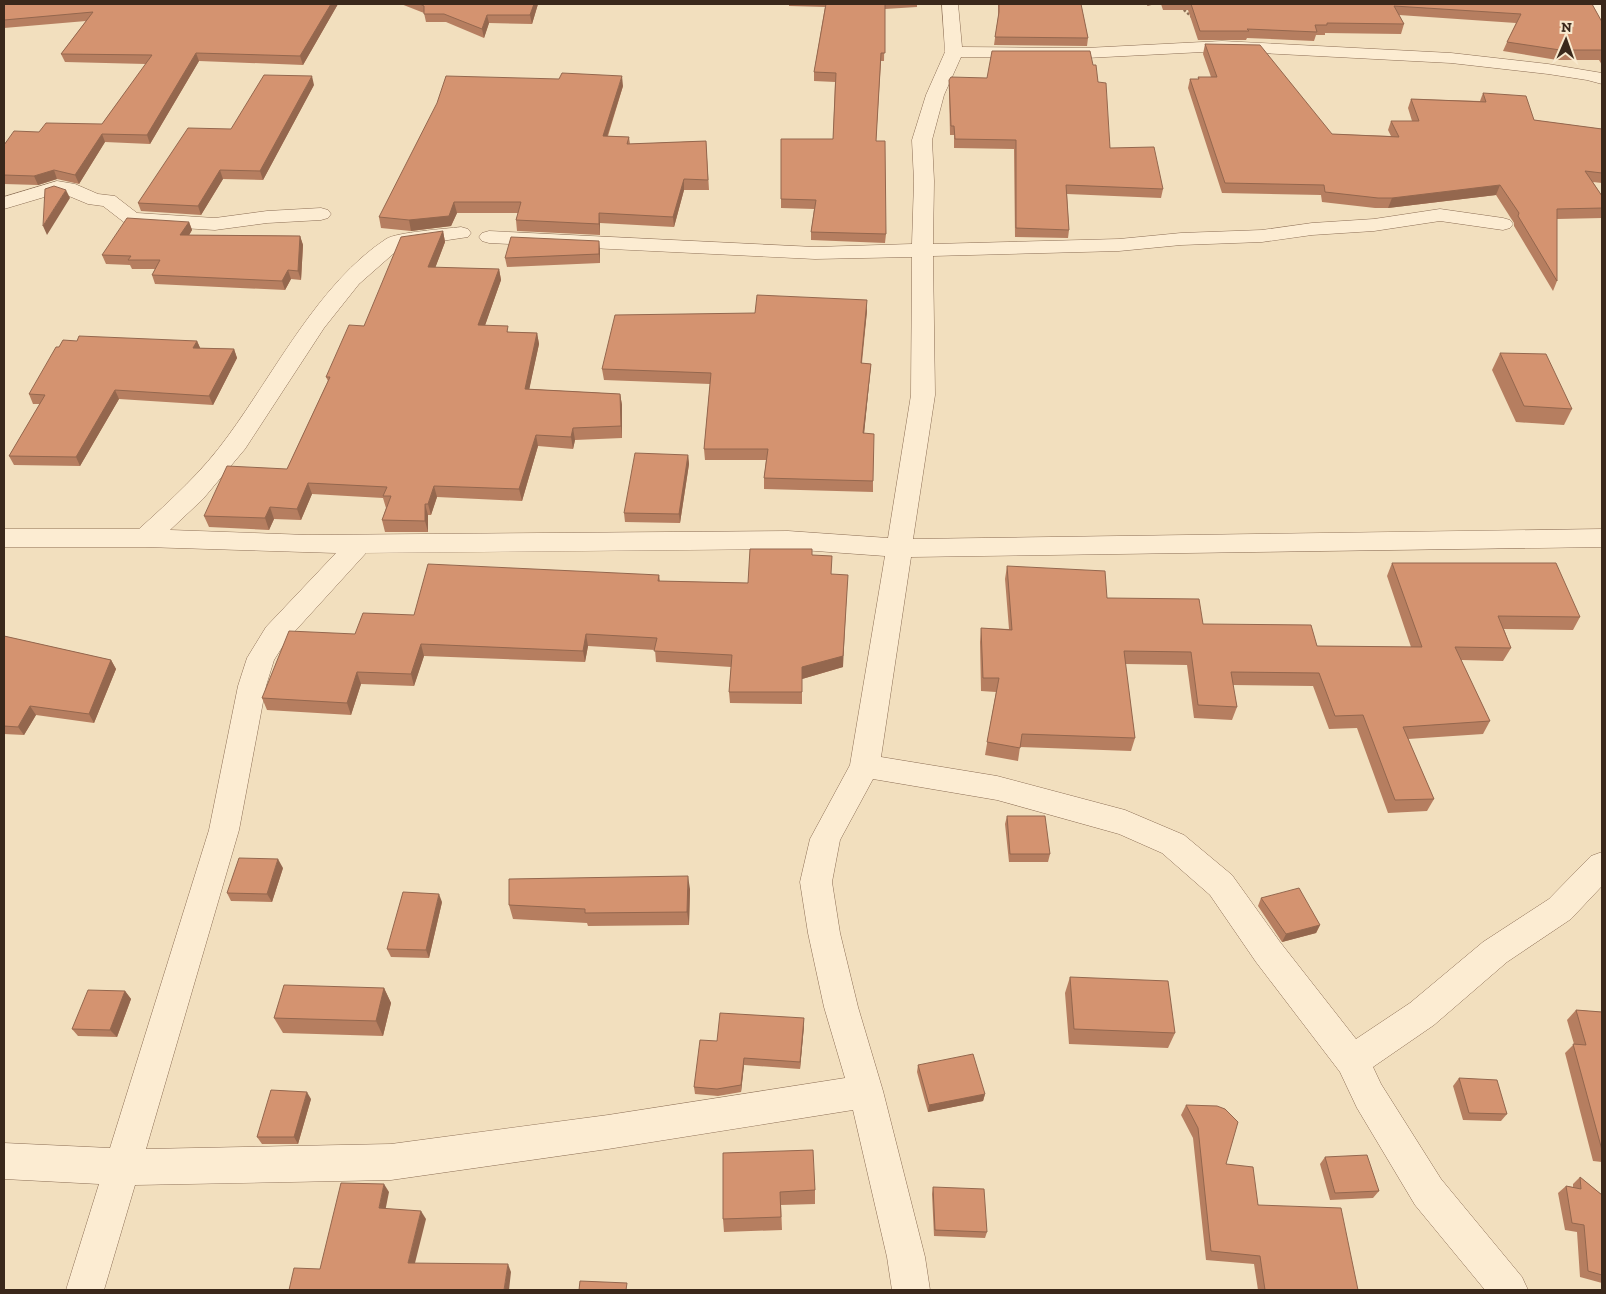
<svg xmlns="http://www.w3.org/2000/svg" width="1606" height="1294" font-family="'Zilla Slab',serif">
	<rect width="100%" height="100%" fill="#f2dfbe"/>
	<g fill="none" stroke-linecap="round" stroke-linejoin="round">
		<defs>
			<path id="street" d="M942 4H958L962 47 1086 48 1222 41 1451 53 1548 64 1602 73V84L1587 80 1548 74 1451 63 1222 51 1086 58 961 57 944 95 932 140 934 181 933 244 1119 239 1181 233 1262 230 1312 223 1374 219 1440 209 1503 218 1510 220 1513 224 1510 228 1503 230 1440 221 1374 231 1312 235 1262 242 1181 245 1119 251 933 256 935 395 913 539 1602 529V547L911 557 881 757 997 776 1125 810 1184 835 1232 875 1280 942 1356 1039 1410 1003 1483 942 1549 899 1591 856 1602 852V886L1571 919 1507 962 1434 1025 1373 1067 1381 1084 1441 1179 1522 1277 1528 1290H1485L1415 1205 1357 1108 1340 1072 1256 962 1210 895 1162 853 1119 834 997 800 873 779 840 840 832 882 840 933 858 1007 883 1091 925 1257 930 1290H892L887 1257 853 1110 608 1149 391 1180 135 1185 104 1290H66L99 1184 4 1179V1143L110 1148 209 830 238 686 247 658 266 627 336 553 145 547H4V529H139C171 500 203 471 228 436 275 372 319 283 386 239 397 232 445 229 461 227L468 229 471 233 468 237 401 247 359 284 324 328 245 449 203 499 170 530 308 535 788 531 888 538 911 395 912 257 815 259 489 243 482 241 479 237 482 233 489 231 815 247 912 244 914 181 912 140 926 95 945 52ZM788 549 885 556 850 765 810 839 800 882 808 933 824 1007 845 1078 608 1115 391 1144 146 1149 239 830 266 686 274 660 286 641 366 553Z
				M1587 4H1602V25L1596 24Z
				M57 181 75 184 98 194 115 196 137 213 215 218 267 211 321 208 328 210 331 214 328 218 321 220 267 223 215 230 132 225 125 223 103 206 88 204 64 194 58 193 4 209V197Z"/>
		</defs>
		<use href="#street" stroke="#8c6e55" stroke-width="1"/>
		<path stroke="#8c6e55" stroke-width="2.5" stroke-dasharray="2.5 2" stroke-linecap="butt" d="M1177 4 1192 17"/>
		<use href="#street" fill="#fcecd2" fill-rule="evenodd"/>
	</g>
	<path fill="#b67e60" d="M4 4H338L303 65 199 61 150 144 105 142 79 184 57 179 38 185 4 184V145L39 132 102 124 146 64 65 62 61 54 86 21 4 28Z
		M401 4H538L532 24 489 23 484 38 446 22H426L424 13Z
		M789 4H917V7L885 9 884 61H881L876 141 886 234 885 243 811 240V232L814 209 781 208V139H833L835 82 814 81V72L825 7 789 6Z
		M998 4H1081L1088 38 1087 46 994 45 998 17Z
		M1161 4H1592L1602 22V65L1599 60H1557L1503 51 1507 42 1516 23 1399 15 1404 24 1401 34 1325 33V35H1316L1314 41 1247 38 1246 40H1198L1188 10H1163Z
		M1205 44 1332 134 1391 136 1388 130 1391 121H1412L1408 108 1411 99 1480 101 1483 93 1534 120 1602 129V183L1593 182 1602 196V218L1557 219V281L1553 291 1514 226V223L1496 195 1388 208H1375L1322 202 1321 195 1222 193 1188 88 1190 79H1198V77H1211L1203 54Z
		M1093 65 1098 82 1110 148 1163 189 1161 198 1067 194 1069 230 1068 238 1015 237 1014 149 954 148V135H950L949 89V80L987 78Z
		M314 85 263 180 223 179 201 215 141 211 138 203Z
		M623 86 608 136 629 137 630 144 706 141 709 190H684L674 227 600 223V235L517 231 516 220 518 213H457L451 226 411 231 381 228 379 217Z
		M189 222 192 230 189 235 300 236 303 245 301 280 291 279 285 290 155 284 152 275 155 269H132L130 265 106 264 102 255Z
		M443 231 445 242 435 268 499 269 501 280 485 325 509 332 537 333 539 344 529 389 620 394 622 405V438L575 440 573 449 538 446 522 501 437 497 431 515H428V532H385L382 520 386 508 383 498 312 494 301 520 274 519 269 530 209 527 204 516 287 469 328 381 326 377 364 326Z
		M600 250V263L507 267 505 258Z
		M867 311 862 363 871 364 864 433 873 481V492L764 489V478L766 460H705L704 449 710 384 604 380 602 369Z
		M197 341 200 348 234 349 237 358 213 405 119 399 80 466 14 465 9 456 40 404H33L29 394Z
		M1500 353 1572 409 1564 425 1516 422 1492 370Z
		M688 455 689 464 680 523 625 522 624 513Z
		M812 555 832 575 843 667 802 679V704L730 703 729 692 731 667 656 662 655 650 588 646 585 662 424 656 414 686 361 684 351 715 267 710 262 698 355 634 414 615 659 575 660 581 748 583Z
		M1392 563 1580 617 1573 630 1504 629 1511 648 1503 661 1461 660 1490 721 1483 734 1408 739 1434 799 1427 811 1388 813 1357 728 1329 729 1313 686 1233 685 1237 707 1232 720 1194 718 1187 665 1125 664 1135 738 1131 751 1020 747 1018 761 985 755 996 692 981 691 980 642 981 628 1009 629 1005 579 1007 566 1107 598 1203 624 1317 646 1411 647 1387 576Z
		M4 636 111 660 116 669 94 723 36 715 24 735 4 734Z
		M1007 816 1050 854 1048 862H1009L1005 824Z
		M283 868 272 902 231 901 227 893Z
		M690 889 689 925 588 926 587 923 513 919 509 905Z
		M1261 898 1320 925 1316 933 1282 942 1258 906Z
		M442 902 429 958 391 957 387 949Z
		M1070 977 1175 1033 1168 1048 1069 1044 1065 993Z
		M384 988 391 1003 383 1036 283 1033 274 1018Z
		M125 991 131 999 117 1037 78 1036 72 1029Z
		M1576 1010 1602 1012V1162L1593 1161 1565 1053 1574 1044 1567 1020Z
		M804 1026 800 1069 744 1065 741 1092 718 1096 695 1094 694 1087 717 1041Z
		M918 1065 985 1094 983 1101 928 1112 917 1072Z
		M1459 1078 1507 1114 1501 1121 1463 1120 1453 1086Z
		M311 1099 298 1144H262L257 1137Z
		M1186 1105 1226 1164 1258 1205 1358 1290H1258L1254 1264 1206 1260 1193 1138 1181 1115Z
		M723 1153 815 1190V1204L781 1205 782 1230 724 1232 723 1219Z
		M1325 1157 1379 1191 1373 1198 1330 1200 1320 1164Z
		M1580 1177 1602 1195V1283L1580 1277 1577 1232 1565 1230 1558 1193 1566 1186 1573 1187V1184Z
		M933 1187 987 1232 985 1238 934 1236 932 1194Z"/>
	<path fill="#94674e" d="M331 4H338L303 65 300 56Z
		M534 4H538L532 24 530 15Z
		M1148 4H1156L1147 6Z
		M487 15 489 23 484 38 482 29Z
		M196 53 199 61 150 144 147 135Z
		M312 76 314 85 263 180 260 171Z
		M622 76 623 86 604 146 603 136Z
		M102 134 105 142 79 184 75 175Z
		M54 170 57 179 38 185 34 176Z
		M220 170 223 179 201 215 198 206Z
		M684 179V190L674 227 673 217Z
		M1500 185 1496 195 1388 208 1392 198Z
		M66 190 70 198 47 235 43 226Z
		M454 202 457 213 451 226 411 231 409 220Z
		M599 213 600 223V235L599 224Z
		M189 222 192 230 184 244 180 235Z
		M443 231 445 242 431 279 428 267Z
		M300 236 303 245 301 280 298 271Z
		M599 241 600 250V263L599 254Z
		M499 269 501 280 481 337 478 325Z
		M288 270 291 279 285 290 282 281Z
		M867 300V311L860 374 861 363Z
		M537 333 539 344 527 400 525 389Z
		M197 341 201 350 193 348Z
		M234 349 237 358 213 405 209 396Z
		M871 364 870 375 863 444V433Z
		M115 390 119 399 80 466 76 457Z
		M620 394 622 405V438L621 426Z
		M573 428 575 440 573 449 571 437Z
		M536 435 538 446 522 501 519 489Z
		M688 455 689 464 680 523 679 514Z
		M308 483 312 494 301 520 297 509Z
		M434 486 437 497 431 515 428 504Z
		M425 504 428 515V532L425 521Z
		M270 507 274 519 269 530 265 518Z
		M847 587 843 667 802 679V667Z
		M586 634 588 646 585 662 583 651Z
		M421 644 424 656 414 686 411 674Z
		M111 660 116 669 94 723 89 714Z
		M357 672 361 684 351 715 347 703Z
		M30 706 36 715 24 735 18 727Z
		M278 859 283 868 272 902 267 894Z
		M688 876 690 889 689 925 687 912Z
		M439 894 442 902 429 958 426 950Z
		M1320 925 1316 933 1282 942 1286 934Z
		M384 988 391 1003 383 1036 376 1021Z
		M125 991 131 999 117 1037 110 1030Z
		M804 1018V1026L800 1069V1062Z
		M744 1058V1065L741 1092V1085Z
		M307 1092 311 1099 298 1144 294 1137Z
		M985 1094 983 1101 928 1112 929 1105Z
		M384 1184 389 1192 384 1217 379 1208Z
		M421 1211 426 1219 413 1271 408 1263Z
		M508 1264 511 1272 509 1290H504Z"/>
	<path fill="#d49370" stroke="#94674e" d="M4 4H331L300 56 196 53 147 135 102 134 75 175 54 170 34 176 4 175V145L14 131 39 132 46 123 102 124 152 55 61 54 93 12 4 20Z
		M420 4H534L530 15H487L482 29 444 14H424V6Z
		M826 4H885V53H881L876 141H885L886 234 811 232 816 200 781 199V139H833L836 73 814 72Z
		M999 4H1081L1088 38 995 37 999 12Z
		M1191 4H1592L1602 22V50H1560L1507 42 1521 14 1394 6 1404 24 1327 23V25H1315L1317 32 1247 29 1249 31H1200Z
		M1205 44 1260 45 1332 134 1399 137 1391 121H1419L1411 99 1486 102 1483 93 1526 96 1534 120 1602 129V173L1585 171 1602 196V208L1557 209V281L1518 216 1519 213 1500 185 1392 198H1378L1325 192 1324 185 1225 183 1190 79H1199L1198 77H1217Z
		M992 51H1090L1093 65H1096L1098 82 1106 83 1110 148 1154 147 1163 189 1066 185 1069 230 1016 228V140L955 139 954 126H951L949 80 951 77 987 78Z
		M562 73 622 76 603 136 629 137 627 144 706 141 708 180 684 179 673 217 599 213V224L516 220 521 202H454L449 216 409 220 379 217 437 103 446 76 559 79Z
		M264 75 312 76 260 171 220 170 198 206 138 203 188 128 231 129Z
		M54 186 66 190 43 226 45 189Z
		M127 218 189 222 180 235 300 236 298 271 288 270 282 281 152 275 160 260H128L131 256 102 255Z
		M443 231 428 267 499 269 478 325 508 326 507 332 537 333 525 389 620 394 621 426 573 428 571 437 536 435 519 489 434 486 428 504H425V521L382 520 391 496H383L387 487 308 483 297 509 270 507 265 518 204 516 227 466 287 469 330 377H326L349 325 364 326 401 237Z
		M511 237 599 241V254L505 258Z
		M757 295 867 300 861 363 871 364 863 433 874 434 873 481 764 478 768 449H704L711 373 602 369 615 315 755 313Z
		M79 336 197 341 193 348 234 349 209 396 115 390 76 457 9 456 45 395 29 394 56 347H59L63 340 77 341Z
		M1500 353 1546 354 1572 409 1524 406Z
		M635 453 688 455 679 514 624 513Z
		M750 549H812V555L832 556 831 574 848 575 843 656 802 667V692H729L732 655 654 651 657 638 586 634 583 651 421 644 411 674 357 672 347 703 262 698 289 631 355 634 363 613 414 615 428 564 659 575 658 581 748 583Z
		M1392 563H1556L1580 617 1498 616 1511 648 1455 647 1490 721 1403 727 1434 799 1395 800 1363 715 1335 716 1319 673 1231 672 1237 707 1198 705 1191 652 1124 651 1135 738 1022 734 1020 748 987 742 999 678H983L981 628 1012 630 1007 566 1105 571 1107 598 1199 599 1203 624 1311 625 1317 646 1422 647Z
		M4 636 111 660 89 714 30 706 18 727 4 726Z
		M1007 816H1045L1050 854H1010Z
		M239 858 278 859 267 894 227 893Z
		M688 876 687 912 585 913V909L509 905V879Z
		M1299 888 1320 925 1286 934 1261 898Z
		M403 892 439 894 426 950 387 949Z
		M1070 977 1168 981 1175 1033 1074 1029Z
		M284 985 384 988 376 1021 274 1018Z
		M88 990 125 991 110 1030 72 1029Z
		M1576 1010 1602 1012V1150L1573 1044 1586 1045Z
		M720 1013 804 1018 800 1062 744 1058 741 1085 717 1089 694 1087 700 1040 717 1041Z
		M973 1054 985 1094 929 1105 918 1065Z
		M1459 1078 1497 1080 1507 1114 1469 1113Z
		M271 1090 307 1092 294 1137H257Z
		M1186 1105 1217 1106 1225 1109 1238 1122 1226 1164 1253 1167 1258 1205 1341 1208 1358 1290H1265L1260 1256 1211 1251 1198 1128Z
		M813 1150 815 1190 780 1192 781 1217 723 1219V1153Z
		M1367 1155 1379 1191 1335 1193 1325 1157Z
		M1580 1177 1602 1195V1275L1588 1271 1584 1225 1572 1223 1566 1186 1581 1189Z
		M341 1183 384 1184 379 1208 421 1211 408 1263 508 1264 504 1290H289L294 1268 320 1269Z
		M933 1187 984 1189 987 1232 935 1230Z
		M580 1281 627 1283 626 1290H579Z"/>
	<rect width="1606" height="1294" fill="none" stroke="#3a281b" stroke-width="10"/>
	<g transform="translate(1566 40) rotate(2)" stroke="#f8e9ce" stroke-width="4" paint-order="stroke">
	<path d="M0-4L9 19L0 12L-9 19Z" fill="#3a281b"/>
	<text y="-8" font-size="14" font-weight="bold" text-anchor="middle" fill="#3a281b">N</text>
	</g>
</svg>
